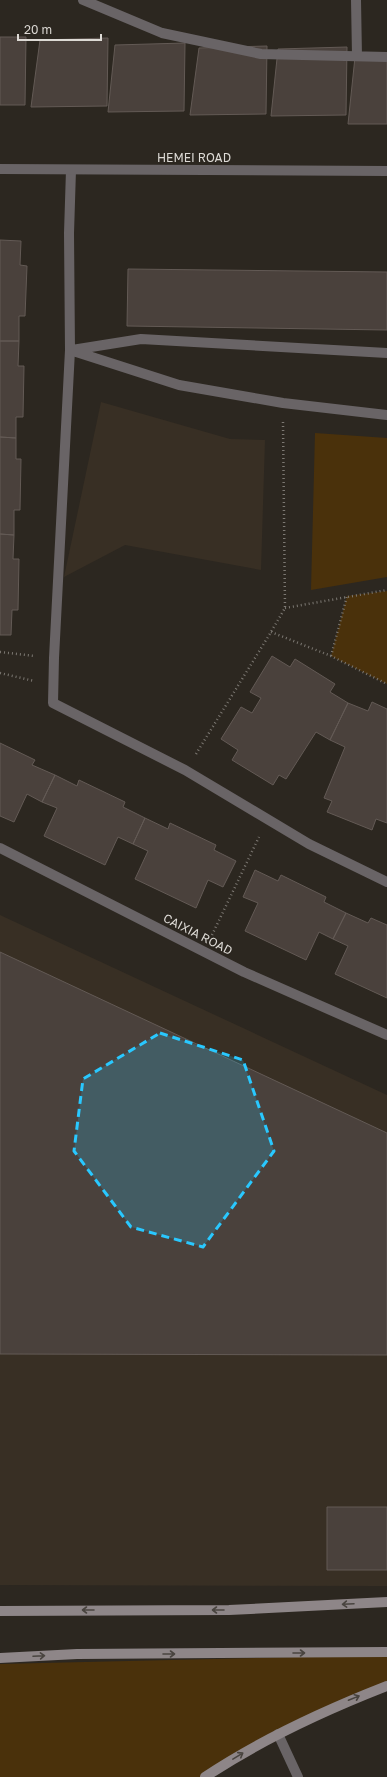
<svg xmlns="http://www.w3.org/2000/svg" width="387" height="1777" font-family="'Golos Text',sans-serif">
	<rect width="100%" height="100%" fill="#2c2720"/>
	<path fill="#382f24" d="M101 402 230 439 265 440 261 570 125 545 64 577Z
		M0 915 387 1095V1586L0 1585Z"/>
	<path fill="#4a310b" d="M315 433 387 438V577L311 590Z
		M387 591V684L331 656 347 596Z
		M387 1655V1686L278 1734 207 1777H0V1664Z"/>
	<path fill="#4a413c" stroke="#635a55" d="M0 37H26L25 105H0Z
		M108 38 107 106 31 107 40 40Z
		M185 43 184 111 108 112 115 45Z
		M267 46 266 114 190 115 199 48Z
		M347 47 346 115 271 116 278 49Z
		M387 56V124H348L355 57Z
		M0 240 21 241 20 265 27 266 25 316H19V341H0Z
		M128 269 387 272V330L127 326Z
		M0 341H19L18 366H24L23 417H16V438L0 437Z
		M0 437 16 438V459H21L20 510H14V535L0 534Z
		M0 534 14 535 13 559H19L18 610H12L11 635H0Z
		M272 656 290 667 295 659 335 684 330 692 348 703 330 740 316 732 286 779 279 775 273 785 232 760 238 750 221 739 241 707 252 713 261 698 250 692Z
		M372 702 387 709V823L376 819 372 830 327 812 332 801 324 798 345 747 330 740 348 703 368 711Z
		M0 743 35 760 32 765 55 775 42 802 27 794 14 822 0 816Z
		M55 775 77 786 79 780 125 802 123 807 145 818 133 844 118 837 105 865 44 836 57 808 42 802Z
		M145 818 168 829 170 823 216 845 214 850 236 861 223 887 208 880 196 908 135 879 148 851 133 844Z
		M255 870 278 881 281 875 326 897 324 902 346 913 333 939 319 932 306 960 245 931 258 903 243 897Z
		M346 913 368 923 371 918 387 925V998L335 974 348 946 333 939Z
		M0 952 387 1133V1355L0 1354Z
		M327 1507H387V1570H327Z"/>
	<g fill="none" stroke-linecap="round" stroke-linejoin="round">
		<path stroke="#7c7872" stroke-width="2.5" stroke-dasharray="1 3" stroke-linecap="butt" d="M285 608 387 590
			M271 632 331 656 387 684
			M0 652 35 656
			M331 656 347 596
			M0 673 34 681
			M196 754 271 632 285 608 283 422
			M212 935 259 837"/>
		<path stroke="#696466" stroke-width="10" d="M83 0 162 33 261 54 387 57
			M356 0 357 56
			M71 170 69 233 70 350 54 658 53 703 185 770 309 844 387 882
			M70 350 179 385 283 403 387 415
			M72 350 141 339 387 353"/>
		<path stroke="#696466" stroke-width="10" d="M0 169 387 171
			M0 848 244 972 387 1035
			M278 1734 298 1777"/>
		<path stroke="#8e8688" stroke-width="10" d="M0 1611 229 1610 387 1602
			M0 1658 77 1654 387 1652
			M205 1777C262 1739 323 1711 387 1686"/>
	</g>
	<defs><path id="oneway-shaft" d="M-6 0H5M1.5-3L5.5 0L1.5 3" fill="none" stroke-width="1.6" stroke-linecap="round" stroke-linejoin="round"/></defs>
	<g stroke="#49443f">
		<use href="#oneway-shaft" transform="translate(348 1604) rotate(177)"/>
		<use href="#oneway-shaft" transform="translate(88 1610) rotate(180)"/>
		<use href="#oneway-shaft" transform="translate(218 1610) rotate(180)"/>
		<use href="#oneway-shaft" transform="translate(299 1653)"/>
		<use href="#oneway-shaft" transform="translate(169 1654)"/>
		<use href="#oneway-shaft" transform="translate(39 1656) rotate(-3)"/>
		<use href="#oneway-shaft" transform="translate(354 1698) rotate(-22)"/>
		<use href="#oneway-shaft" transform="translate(238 1756) rotate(-31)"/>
	</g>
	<path fill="#29c8ff" fill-opacity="0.2" stroke="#29c8ff" stroke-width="3" stroke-dasharray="8 5" stroke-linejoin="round" d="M160 1033 243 1060 274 1151 203 1247 131 1227 74 1151 83 1079Z"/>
	<g text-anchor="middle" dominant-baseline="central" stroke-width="3" stroke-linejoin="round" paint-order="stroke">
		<g font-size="12" fill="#dddad5" stroke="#2c2720">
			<text x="194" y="157">HEMEI ROAD</text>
			<text transform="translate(198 934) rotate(27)">CAIXIA ROAD</text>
		</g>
	</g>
	<path d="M18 34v6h83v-6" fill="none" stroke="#dddad5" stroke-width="2"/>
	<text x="24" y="34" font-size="12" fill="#dddad5" stroke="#2c2720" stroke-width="3" paint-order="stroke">20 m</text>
</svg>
